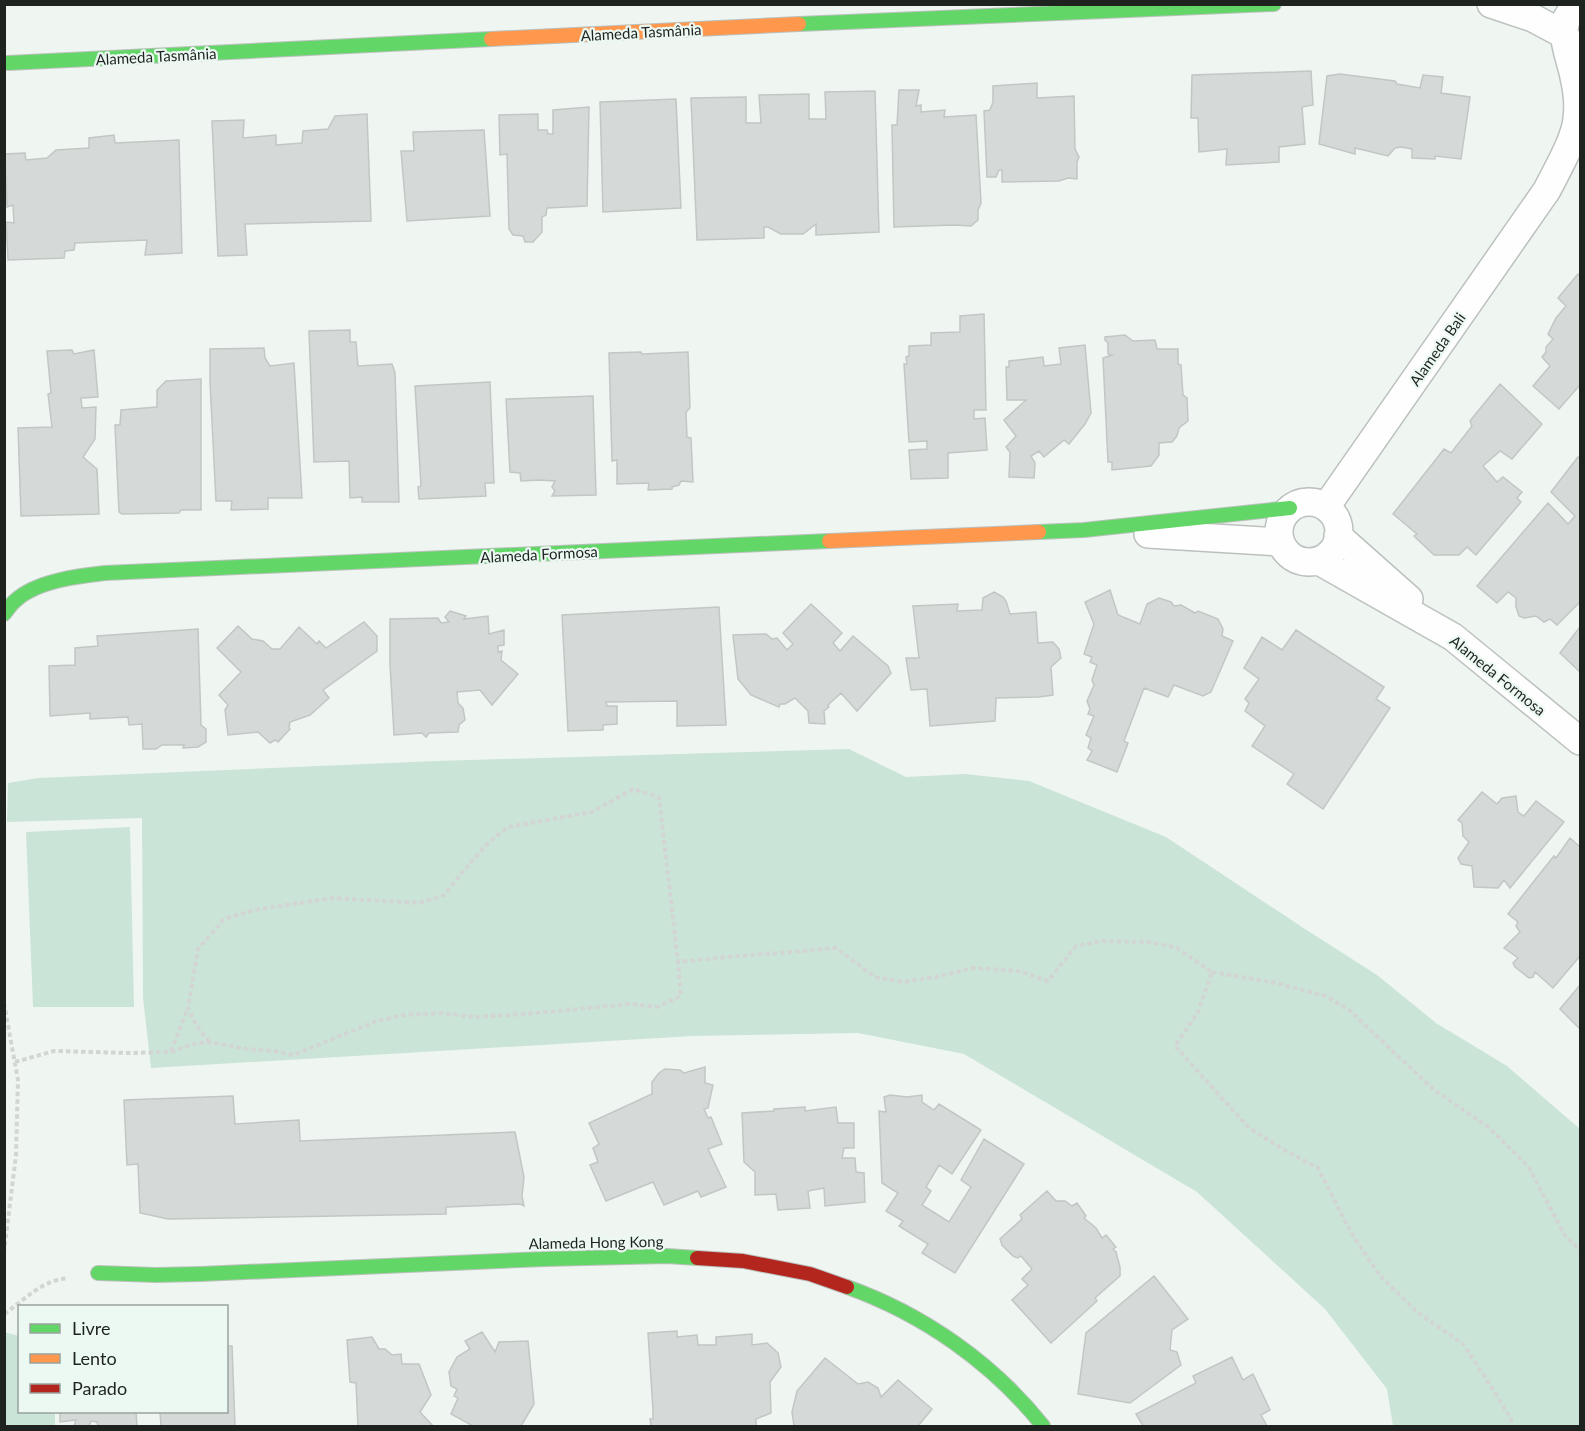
<svg xmlns="http://www.w3.org/2000/svg" width="1585" height="1431" font-family="Lato,sans-serif">
	<rect width="100%" height="100%" fill="#eff6f2"/>
	<path fill="#cbe4d8" d="M849 749 906 777 965 774 1029 781 1166 837 1305 929 1377 975 1436 1023 1507 1066 1580 1129V1426H1393L1387 1389 1325 1309 1197 1192 964 1054 858 1033 693 1036 151 1068 143 998 142 818 7 822 8 783 38 778 437 761Z
		M130 827 134 1007H33L26 832Z
		M4 1332 19 1336 20 1412H55V1426H5Z"/>
	<path fill="#d5dad8" stroke="#c1c7c4" stroke-width="1.5" d="M1311 71 1313 105 1302 107 1305 144 1279 147V162L1226 165 1227 149 1199 152 1198 118H1191L1192 75Z
		M1340 74 1395 81 1397 84 1420 88 1423 75 1443 77 1441 93 1470 97 1461 159 1435 156V159L1412 158V149L1401 147 1395 148 1388 156 1355 148V154L1319 144 1327 76Z
		M1037 83V98L1074 96 1075 149 1079 157 1077 162V179L1068 178 1059 181 1002 182V170H999L996 177H987L984 111 990 110 993 102V86Z
		M899 90H919L916 106 921 105V112L945 110 944 117 976 115 981 203 978 210V220L971 226 954 225 894 227 892 125H897Z
		M875 91 879 232 816 235V224L803 234H781L768 227H764V238L697 240 691 98 746 97V123H761L759 95 809 94V119H826L825 92Z
		M676 99 681 208 603 212 600 102Z
		M589 107 587 206 547 208 546 215 542 217V232L533 242H525L523 236 513 235 509 229 507 154 500 155 499 115 538 114V130H547L548 134H553V110Z
		M367 114 371 221 245 224 247 255 218 256 212 121 244 120 243 138 276 135V145L302 143 303 131 328 129 335 116Z
		M484 130 490 216 407 221 401 151H414L413 132Z
		M114 135 115 143 179 140 182 253 145 255 147 240 75 243 74 250 65 251 64 258 8 260 6 222 14 223 13 205 7 207 5 154 25 153 26 160 47 158 56 150 89 148V138Z
		M1578 274 1580 276V385L1559 409 1533 386 1550 366 1542 357 1546 352V347L1553 339 1548 334 1556 318 1566 306 1558 298Z
		M984 314 986 410H974V419L985 418 987 450 948 453V478L911 479 909 450 927 449V441L909 442 904 364H907L906 357 909 356V346L931 345V333L960 332V316Z
		M350 330V342H356L358 366 392 364 395 373 399 502H362V497L350 498 349 461 314 462 309 331Z
		M1125 335 1133 341 1155 340 1157 349H1178V364L1181 365 1183 395 1187 398 1188 421 1179 428 1177 436 1172 442 1159 443V455L1151 466 1112 470V462H1108L1103 358 1112 355 1108 354V343L1105 340V337Z
		M1085 345 1091 413 1085 424 1069 444 1064 440 1044 457 1039 451 1031 456 1035 463 1034 478 1009 477 1010 452 1006 447 1016 436 1004 420 1026 400H1007L1006 367H1009V361L1043 357 1044 366 1061 364 1059 348Z
		M264 348 265 358 270 366 294 363 302 498H268V509L231 510 232 501H216L210 382V349Z
		M72 350 74 354 94 350 98 397 81 398 82 408 96 407 95 439 83 457 97 469 99 514 21 516 18 428 52 427 48 394 51 393 47 351Z
		M641 352 642 354 688 352 690 408 686 412 687 437 691 438 693 482 681 481 679 485 672 487V489L648 490 649 483 617 484V460L612 461 609 353Z
		M201 379V510H181L179 513 122 514 119 512 115 425H120L121 410 157 407V390L166 381Z
		M490 382 494 483H485L486 496 419 499 418 487 421 486 415 386Z
		M1500 384 1542 424 1512 459 1500 451 1483 466 1497 482 1503 477 1522 492 1517 498 1521 502 1476 555 1467 547 1459 555H1434L1414 536 1417 534 1393 514 1444 449 1451 453 1472 426 1470 421Z
		M593 396 596 495 552 496 555 491 552 487 555 481 539 480 521 481 520 473 510 472 506 399Z
		M1578 457 1580 459V602L1557 625 1550 619 1544 622 1536 616 1524 618 1519 616 1516 607V598L1508 592 1497 603 1477 586 1548 503 1568 524 1575 516 1551 492Z
		M1110 590 1118 615 1140 624 1147 604 1159 598 1171 602 1174 606 1181 605 1195 613 1198 611 1218 619 1223 629 1222 636 1233 641 1211 692 1203 696 1174 685 1168 697 1144 688 1124 741 1128 743 1117 772 1087 760 1092 751 1088 748 1091 738 1086 735 1094 716 1088 714 1090 709 1087 701 1094 685 1092 680 1097 665 1090 662 1092 657 1084 654 1094 624 1085 602Z
		M994 592 1003 597 1006 601 1010 614 1036 612 1038 643 1053 642 1059 649 1061 658 1051 667 1053 695 1039 697 996 698 995 721 930 726 927 689 911 690 906 658H919L913 606 958 604 957 611 982 610 983 598Z
		M811 604 842 633 833 643 840 651 853 636 888 666 891 673 857 711 841 693 828 705 829 707 824 711 825 724 809 723 808 711 795 698 785 704H780L779 707 751 695 738 679 733 635 766 634 772 639 777 638 787 650 793 644 783 633Z
		M719 607 726 725 677 726V701L610 702H606L607 706H617V724L603 725V730L568 731 562 615Z
		M450 611 466 616 464 619 488 616 489 634 504 630V645L498 646V652L502 651 501 660 518 674 492 705 480 690 457 692 458 703 463 708 465 720 459 725 458 732 429 733 426 737 422 733 394 735 390 664V619L438 618 441 623 449 622 445 617Z
		M364 622 377 636V651L323 690 329 698 310 715 290 722 289 727 290 729 278 742 275 740 270 743 258 732 228 735 225 710 228 705 219 695 241 672 217 648 238 626 252 639 263 641 272 649H280L299 627 317 644 319 641 326 648Z
		M1580 627V672L1560 653Z
		M198 629 201 725 206 729V742L198 747 183 748 184 745H162L156 749H143L142 724 129 725 128 717 90 719V713L50 716 49 666 75 665V648L98 646 97 636Z
		M1296 630 1384 687 1376 699 1390 708 1323 809 1287 784 1294 774 1252 746 1265 726 1245 711 1249 703 1245 699 1259 679 1244 668 1262 637 1282 650Z
		M1482 792 1497 804 1502 798 1516 796 1518 812 1524 816 1536 801 1564 822 1510 888 1504 880 1498 888 1474 887 1472 866 1461 864 1458 858 1469 842 1463 836 1462 823 1458 820Z
		M1570 838 1580 847V956L1553 988 1535 972 1533 977 1529 978 1515 967 1513 963 1518 958 1504 948 1520 932 1516 926 1518 922 1508 914 1554 856 1556 858Z
		M1580 985V1029L1560 1009Z
		M705 1067V1083L713 1085 708 1108 704 1109 708 1118 711 1117 722 1144 708 1149 726 1187 701 1197 698 1191 664 1205 653 1182 606 1201 590 1165 598 1162 593 1148 599 1144 589 1123 652 1094V1082L659 1073 665 1069 680 1070 684 1073Z
		M890 1095 907 1097 922 1095V1102L934 1110 939 1104 981 1130 952 1174 939 1165 926 1187 931 1191 922 1205 949 1222 971 1187 961 1180 984 1139 1024 1164 955 1273 922 1253 928 1244 899 1226 903 1221 886 1211 898 1193 882 1183 879 1111 886 1112 884 1097Z
		M233 1096 235 1124 299 1120 300 1141 515 1132 524 1177 522 1196 524 1206 520 1204 446 1207V1214L168 1219 140 1213 138 1164 127 1165 124 1100Z
		M805 1107V1111L836 1107 838 1123H854V1148H844L842 1158H855L856 1172 864 1173 865 1202 825 1206 824 1188 808 1191 810 1208 778 1210 776 1194 755 1195V1172L744 1162 742 1113 774 1111V1109Z
		M1047 1191 1056 1201H1065L1072 1206 1077 1203 1086 1216 1084 1218 1096 1228 1102 1238 1106 1235 1116 1247 1113 1249 1116 1252 1120 1267V1276L1095 1298 1097 1301 1051 1343 1012 1300 1028 1285 1022 1279 1032 1269 1021 1256 1018 1258 1013 1256 1002 1245 1000 1239 1022 1219 1020 1215Z
		M1154 1276 1188 1319 1172 1330 1170 1350 1177 1352 1181 1365 1130 1403 1078 1394 1086 1333Z
		M677 1331V1337L697 1335 698 1345H716V1337L752 1334V1345L767 1343 778 1353 781 1367 770 1382 771 1413 756 1419V1426H651L650 1419H653V1410L648 1333Z
		M482 1332 495 1352 499 1342 528 1341 534 1404 521 1426H473L451 1414 458 1398 454 1396 457 1389 451 1386 449 1372 457 1357 470 1349 465 1341Z
		M372 1337 379 1349H385L392 1355 401 1354 402 1364H419L431 1395 420 1412 433 1426H358L356 1383 350 1382 347 1340Z
		M226 1346H232L235 1426H161L160 1412H226Z
		M1232 1357 1243 1380 1253 1374 1270 1410 1261 1415 1267 1426H1143L1136 1414 1196 1383 1193 1376Z
		M825 1358 858 1384 868 1382 878 1388 881 1397 898 1380 932 1409 918 1426H794L792 1412 797 1391Z
		M60 1412H136L137 1426H98L97 1422 91 1421 89 1426H74L76 1420 60 1422Z"/>
	<g fill="none" stroke-linecap="round" stroke-linejoin="round">
		<defs>
			<path id="street" d="M1491 4 1533 18 1563 34 1574 47
				M1279 532a30 30 0 1 1 60 0a30 30 0 1 1-60 0Z
				M1326 507 1547 190C1557 170 1576 138 1577 118 1579 104 1577 90 1574 77 1570 54 1551 20 1580 6
				M1148 534 1280 542
				M1338 536 1409 599
				M1319 561 1453 637 1580 741"/>
			<path id="fast" d="M799 24 1274 4
				M8 63 491 39
				M1039 532 1084 530 1290 508
				M4 614C8 609 11 604 16 600 37 581 78 576 105 573L829 541
				M98 1273 156 1275 201 1274 545 1259 667 1256 697 1258
				M847 1287C923 1314 993 1363 1043 1426"/>
			<path id="slow" d="M491 39 799 24
				M829 541 1039 532"/>
			<path id="jam" d="M697 1258 743 1261 810 1274 847 1287"/>
		</defs>
		<use href="#street" stroke="#bcc1be" stroke-width="30"/>
		<use href="#fast" stroke="#bcc1be" stroke-width="16"/>
		<use href="#slow" stroke="#bcc1be" stroke-width="16"/>
		<use href="#jam" stroke="#bcc1be" stroke-width="16"/>
		<path stroke="#d2d5d4" stroke-width="4" stroke-dasharray="4.5 3" stroke-linecap="butt" d="M1212 972 1272 982 1326 996 1350 1011 1433 1089 1488 1127 1528 1166 1564 1234 1580 1251
			M4 1003 18 1080 16 1155 4 1252
			M209 1042 197 1026 188 1008 198 949 224 919 254 910 333 898 419 903 444 895 466 868 488 843 508 827 592 812 633 789 659 797 678 962
			M171 1051 188 1008
			M15 1062 54 1051 130 1053 170 1052 198 1043 209 1042 247 1049 274 1051 293 1055 377 1021 405 1015 441 1013 474 1017 526 1014 630 1004 657 1007 681 996 678 962C731 956 784 953 836 948L875 977 903 982 936 977 973 968 1019 971 1048 981 1076 946 1102 941 1149 942 1177 948 1212 972 1198 1012 1175 1046 1249 1128 1284 1150 1318 1168 1350 1231 1379 1275 1417 1312 1463 1344 1494 1391 1511 1419 1510 1426
			M4 1314C26 1299 39 1282 67 1278"/>
		<use href="#street" stroke="#fdfefd" stroke-width="27"/>
		<use href="#fast" stroke="#63d668" stroke-width="14"/>
		<use href="#slow" stroke="#ff974d" stroke-width="14"/>
		<use href="#jam" stroke="#b3261e" stroke-width="14"/>
	</g>
	<g text-anchor="middle" dominant-baseline="central" stroke-width="4.5" stroke-linejoin="round" paint-order="stroke">
		<g font-size="15" fill="#1e2320" stroke="#ecf9f2">
			<text transform="translate(641 32) rotate(-3)">Alameda Tasmânia</text>
			<text transform="translate(156 56) rotate(-3)">Alameda Tasmânia</text>
			<text transform="translate(1437 349) rotate(-55)">Alameda Bali</text>
			<text transform="translate(539 554) rotate(-3)">Alameda Formosa</text>
			<text transform="translate(1498 675) rotate(39)">Alameda Formosa</text>
			<text transform="translate(596 1242) rotate(-1)">Alameda Hong Kong</text>
		</g>
	</g>
	<rect width="1585" height="1431" fill="none" stroke="#1e2320" stroke-width="12"/>
	<rect x="18" y="1305" width="210" height="108" fill="#ecf9f2" stroke="#9aa39e" stroke-width="1.5"/>
	<rect x="30" y="1324" width="30" height="9" fill="#63d668" stroke="#9aa39e" stroke-width="1.5"/>
	<text x="72" y="1335" font-size="18" fill="#1e2320">Livre</text>
	<rect x="30" y="1354" width="30" height="9" fill="#ff974d" stroke="#9aa39e" stroke-width="1.5"/>
	<text x="72" y="1365" font-size="18" fill="#1e2320">Lento</text>
	<rect x="30" y="1384" width="30" height="9" fill="#b3261e" stroke="#9aa39e" stroke-width="1.5"/>
	<text x="72" y="1395" font-size="18" fill="#1e2320">Parado</text>
</svg>
